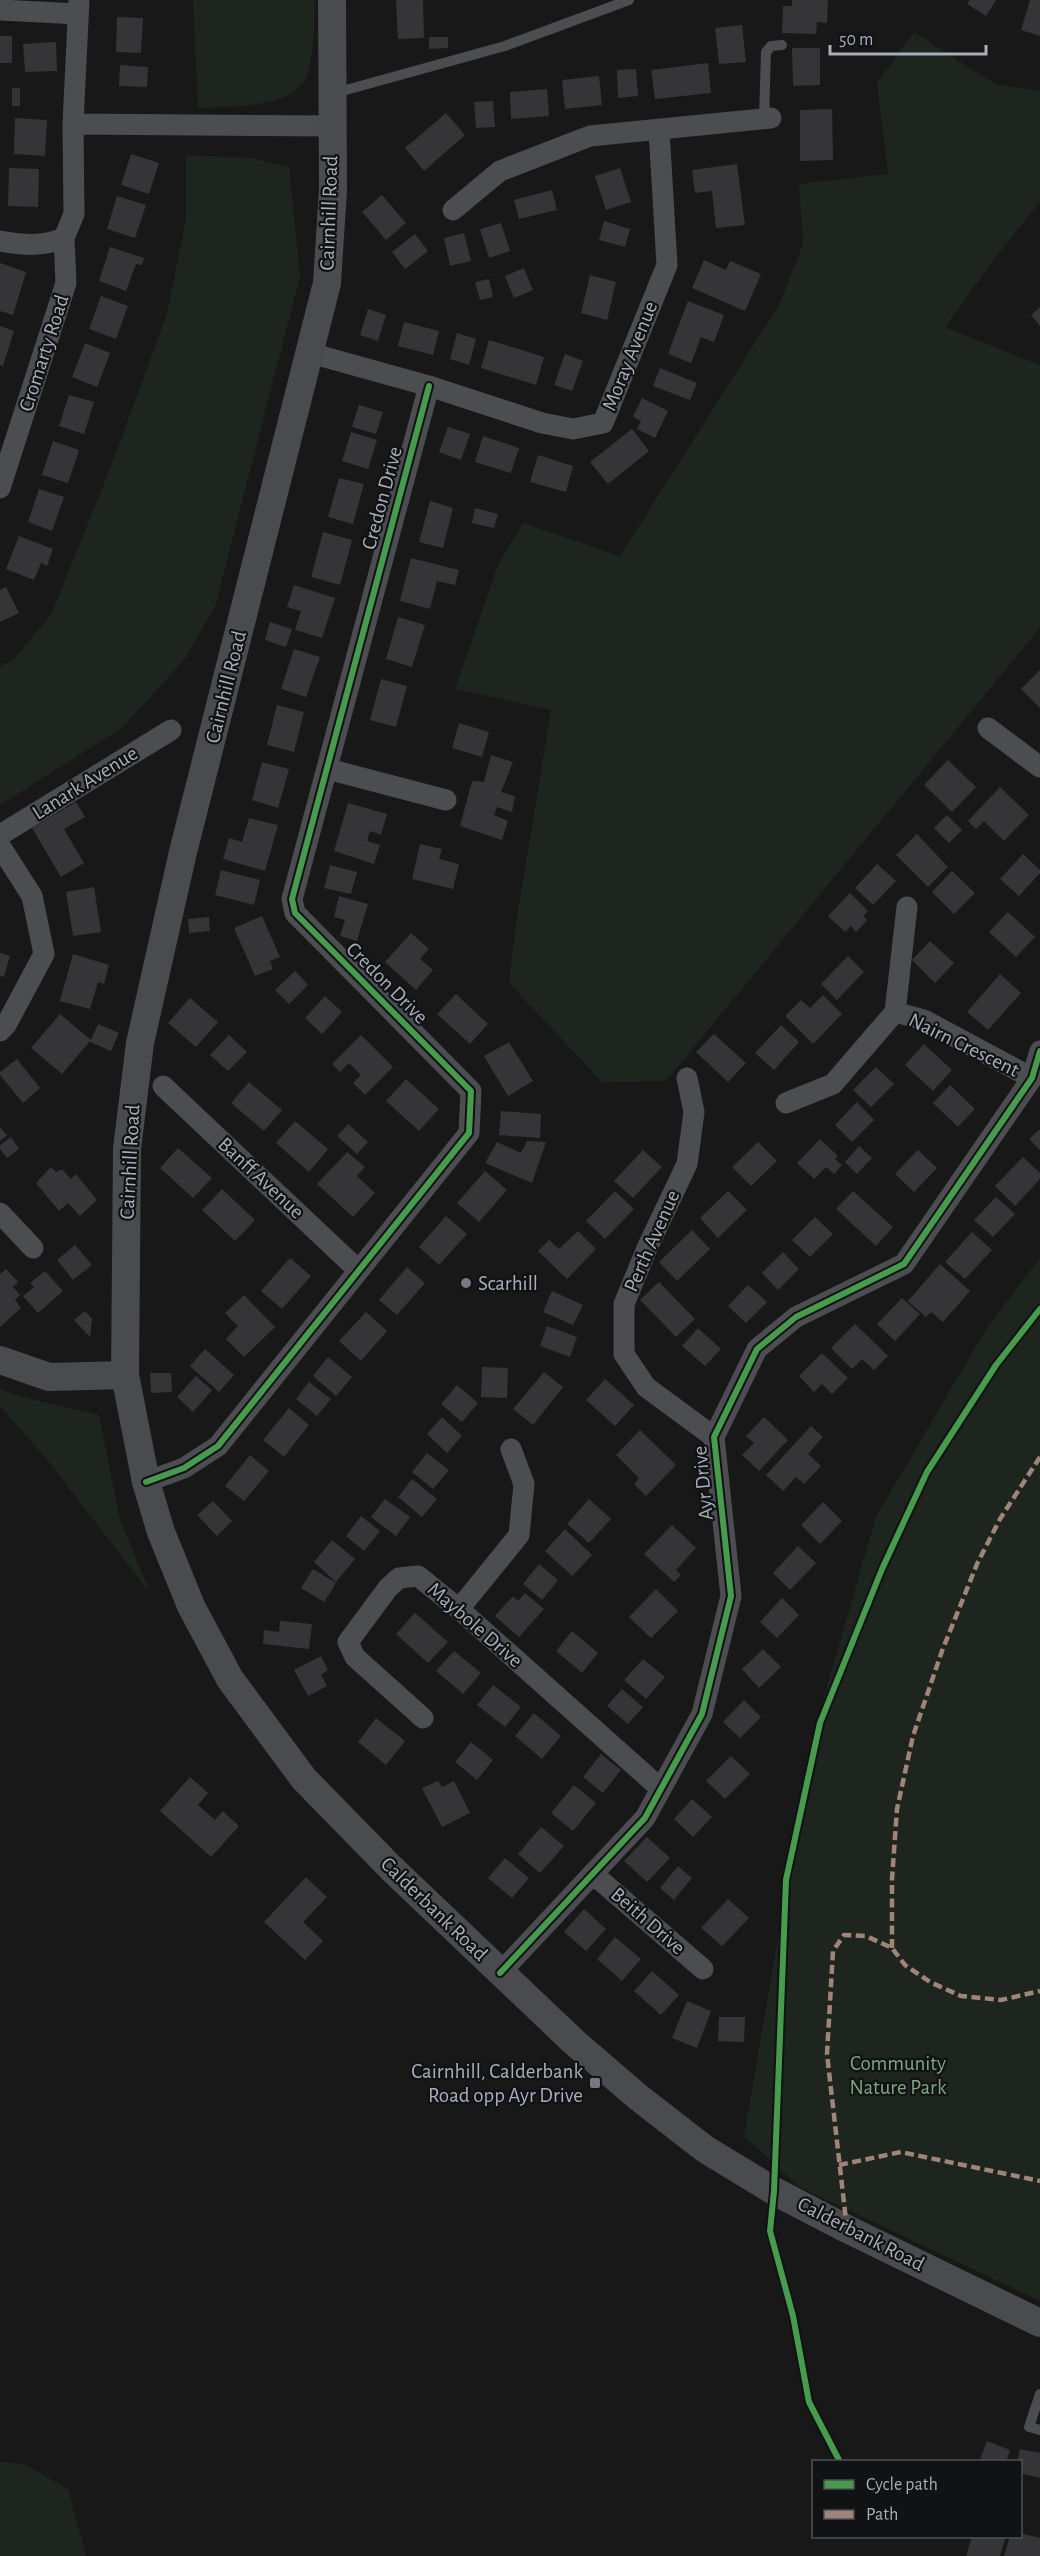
<svg xmlns="http://www.w3.org/2000/svg" width="1040" height="2556" font-family="'Alegreya Sans',sans-serif">
	<rect width="100%" height="100%" fill="#181818"/>
	<path fill="#1d251e" d="M193 0H315C315 17 313 70 304 82 285 109 228 106 198 108Z
		M914 32 995 84 1040 91V202L995 258 945 327 1040 365V628L666 1081 602 1082 509 983 516 923 551 710 455 689 499 562 523 523 620 556 780 303 803 244 799 184 888 174 877 83Z
		M186 155 251 158 289 167 300 276 215 607 184 660 122 728 0 805V666L13 660 51 615 110 469 167 314 186 219Z
		M1040 1258V2301L799 2187 744 2136 812 1739 876 1517 986 1329Z
		M0 1389C32 1402 66 1406 99 1415L119 1516 150 1593 48 1461 3 1409 0 1408Z
		M0 2462 24 2464 68 2489 86 2556H0Z"/>
	<path fill="#353537" d="M396 0H423L424 38 398 39Z
		M792 0H828L827 23 817 22 816 34 782 33 783 6H792Z
		M970 0H996L986 16 967 4Z
		M1030 0H1040V36L1021 30Z
		M117 17 143 18 141 53 116 52Z
		M742 25 746 62 719 64 715 28Z
		M0 36H12V63H0Z
		M429 37H448V48L429 49Z
		M56 42 57 71 25 72 23 44Z
		M792 48H820V85L793 86Z
		M708 63 711 93 655 99 651 70Z
		M120 65 148 67 147 87 119 86Z
		M636 69 638 96 618 98 617 70Z
		M599 76 602 105 565 109 562 80Z
		M12 88H20V106H12Z
		M547 89 549 116 511 119 510 92Z
		M493 101 495 127 476 128 474 102Z
		M832 109 833 160 800 161V110Z
		M446 113 465 135 424 171 405 148Z
		M15 118 47 120 45 156 14 154Z
		M131 154 159 163 149 194 121 185Z
		M737 164 745 225 716 228 712 191 695 193 692 170Z
		M9 168 39 169 38 207 8 206Z
		M620 168 631 202 606 210 595 176Z
		M552 190 557 210 519 219 514 200Z
		M382 195 406 223 386 240 362 212Z
		M117 196 146 205 135 238 107 229Z
		M604 221 630 229 625 247 599 240Z
		M501 223 510 251 489 258 480 229Z
		M464 233 471 261 450 266 444 238Z
		M415 234 428 251 405 269 392 252Z
		M110 247 144 258 142 265 136 264 126 291 99 281Z
		M704 260 726 270 730 261 761 274 745 311 692 288Z
		M0 263 26 272 13 315 0 311Z
		M524 268 533 290 514 298 505 276Z
		M590 275 616 282 607 320 581 313Z
		M489 279 493 297 480 300 475 282Z
		M101 296 128 306 116 339 89 329Z
		M688 301 724 315 714 342 701 337 691 363 668 354Z
		M1040 307V326L1031 315Z
		M368 309 386 315 378 341 360 335Z
		M404 322 439 331 433 355 398 346Z
		M0 326 14 331 3 366 0 365Z
		M457 333 476 339 469 365 450 359Z
		M489 340 544 357 536 385 481 368Z
		M85 343 110 353 97 387 72 377Z
		M565 354 583 361 572 391 554 385Z
		M660 368 697 383 690 400 653 386Z
		M69 395 94 402 84 434 59 426Z
		M642 398 668 411 655 438 637 429 641 421 633 417Z
		M359 405 383 412 376 434 352 427Z
		M448 427 470 434 461 460 439 452Z
		M632 429 649 451 608 484 590 462Z
		M351 432 377 440 368 469 342 461Z
		M483 436 519 448 511 473 475 462Z
		M53 441 79 450 68 483 42 475Z
		M538 455 573 466 566 492 530 482Z
		M339 478 364 484 353 524 328 517Z
		M39 489 64 497 52 531 28 522Z
		M430 501 453 508 443 548 419 542Z
		M475 508 498 514 494 528 472 523Z
		M323 532 352 540 340 585 311 577Z
		M19 536 53 549 47 566 41 563 34 580 6 569Z
		M411 558 459 570 455 585 437 581 430 609 400 601Z
		M294 585 335 598 322 638 295 630 301 611 287 607Z
		M6 587 19 613 0 622V590Z
		M398 617 425 625 412 667 386 659Z
		M270 622 292 629 286 647 265 640Z
		M294 649 320 657 306 697 281 689Z
		M1040 670V708L1021 689Z
		M381 679 407 686 396 727 370 720Z
		M277 705 304 712 294 752 267 745Z
		M459 723 489 732 482 757 452 748Z
		M491 755 513 762 501 792 515 796 512 812 497 807 494 815 508 821 502 840 460 826 472 781 484 782Z
		M948 760 976 787 952 812 924 785Z
		M262 762 289 769 278 808 252 800Z
		M1000 787 1029 815 1004 841 984 821 976 829 968 821Z
		M76 802 85 817 64 829 84 863 61 877 32 828Z
		M348 803 387 814 381 835 370 831 367 841 380 845 374 864 334 851Z
		M947 815 962 830 949 843 934 828Z
		M249 818 278 825 265 871 223 859 229 838 242 842Z
		M917 834 948 867 928 887 896 855Z
		M420 844 442 849 439 859 459 864 453 889 412 879Z
		M1023 854 1040 870V873L1019 896 1000 879Z
		M877 864 896 881 873 905 855 888Z
		M330 865 357 872 351 894 324 888Z
		M221 870 260 880 254 905 215 895Z
		M952 871 975 893 954 914 932 892Z
		M94 887 101 932 73 936 66 892Z
		M850 893 868 911 863 916 867 920 856 932 851 926 845 932 828 916Z
		M339 896 368 904 357 941 340 936 345 920 334 917Z
		M1008 912 1035 937 1016 957 989 932Z
		M262 916 280 957 270 961 273 969 255 976 234 928Z
		M209 917 210 931 189 933 188 919Z
		M411 933 429 949 420 959 433 970 416 990 385 962Z
		M930 941 954 963 935 983 912 960Z
		M0 953 10 956 4 977 0 976Z
		M73 954 109 965 104 984 98 982 90 1009 60 1001Z
		M848 956 864 972 837 1000 821 984Z
		M295 971 308 985 289 1004 275 990Z
		M1000 974 1021 993 988 1030 967 1012Z
		M456 994 488 1024 470 1044 437 1014Z
		M823 995 842 1014 813 1044 785 1016 801 1000 810 1008Z
		M325 996 342 1012 322 1034 305 1018Z
		M190 998 218 1022 196 1047 168 1023Z
		M60 1014 91 1040 62 1074 31 1048Z
		M98 1024 119 1033 111 1051 90 1042Z
		M781 1025 799 1042 774 1070 755 1053Z
		M714 1034 746 1063 728 1082 696 1052Z
		M229 1035 247 1052 228 1071 210 1055Z
		M361 1035 393 1067 365 1095 353 1083 361 1075 349 1063 340 1072 332 1064Z
		M509 1042 533 1081 508 1096 484 1056Z
		M924 1044 952 1070 933 1091 905 1065Z
		M17 1059 40 1088 23 1103 0 1075V1072Z
		M876 1067 894 1084 871 1107 853 1090Z
		M406 1079 439 1109 419 1131 386 1101Z
		M249 1082 282 1110 264 1131 231 1103Z
		M950 1085 975 1109 958 1127 933 1103Z
		M857 1102 874 1120 852 1142 835 1125Z
		M501 1111 541 1114 540 1138 499 1135Z
		M295 1121 328 1149 309 1172 276 1143Z
		M348 1124 368 1142 357 1154 337 1136Z
		M0 1127 7 1135 0 1141Z
		M1040 1129V1150L1029 1139Z
		M11 1137 19 1149 7 1158 0 1149V1145Z
		M820 1139 838 1156 835 1159 842 1165 834 1174 826 1167 814 1179 797 1163Z
		M527 1141 546 1142 532 1183 485 1163 497 1142 521 1153Z
		M758 1142 777 1161 751 1186 732 1167Z
		M859 1146 872 1158 857 1174 845 1162Z
		M178 1148 212 1178 193 1198 160 1168Z
		M643 1150 662 1167 633 1198 614 1181Z
		M918 1150 937 1168 914 1192 895 1174Z
		M347 1152 365 1167 357 1176 375 1193 353 1217 317 1184Z
		M1023 1157 1040 1173V1179L1015 1206 995 1186Z
		M51 1167 56 1172 62 1169 71 1179 76 1174 97 1200 80 1216 68 1203 59 1211 36 1183Z
		M485 1171 507 1190 479 1222 457 1203Z
		M222 1189 255 1220 235 1241 202 1210Z
		M615 1191 634 1209 605 1239 586 1221Z
		M728 1191 747 1210 718 1238 700 1218Z
		M853 1191 893 1227 876 1246 836 1209Z
		M996 1197 1015 1214 993 1237 974 1220Z
		M446 1216 467 1234 439 1265 419 1247Z
		M815 1217 833 1234 810 1257 792 1240Z
		M692 1230 710 1249 677 1281 659 1262Z
		M578 1231 596 1249 567 1279 538 1251 549 1240 559 1249Z
		M972 1232 992 1250 965 1279 945 1262Z
		M75 1245 92 1265 73 1280 57 1260Z
		M783 1252 799 1269 778 1290 762 1273Z
		M290 1258 311 1276 282 1309 261 1291Z
		M940 1264 970 1291 943 1322 931 1312 926 1317 908 1301Z
		M407 1267 425 1283 397 1315 379 1300Z
		M6 1269 18 1282 13 1287 20 1295 15 1300 21 1308 0 1327V1274Z
		M45 1271 63 1291 38 1313 23 1296 34 1287 30 1283Z
		M659 1282 695 1319 676 1337 640 1300Z
		M748 1285 767 1302 746 1323 728 1306Z
		M552 1291 583 1305 573 1325 543 1312Z
		M244 1295 275 1327 244 1357 226 1339 238 1326 225 1313Z
		M902 1298 920 1314 895 1341 877 1324Z
		M85 1311 92 1319 90 1337 74 1320Z
		M366 1312 387 1331 361 1361 339 1341Z
		M855 1324 888 1356 874 1370 862 1359 852 1369 831 1348Z
		M547 1326 577 1337 570 1357 540 1346Z
		M698 1328 721 1349 705 1366 682 1346Z
		M205 1349 234 1375 219 1392 190 1366Z
		M822 1353 848 1378 832 1394 822 1384 814 1392 799 1376Z
		M328 1357 352 1377 336 1396 313 1376Z
		M482 1367 508 1368 507 1398 481 1397Z
		M544 1372 563 1387 533 1425 513 1409Z
		M150 1373H171L172 1392 151 1393Z
		M196 1376 212 1390 193 1412 177 1397Z
		M605 1379 634 1405 615 1426 586 1400Z
		M309 1382 331 1399 317 1416 296 1399Z
		M457 1385 478 1403 462 1422 441 1404Z
		M289 1408 309 1425 284 1457 263 1440Z
		M442 1417 462 1436 447 1453 427 1434Z
		M764 1417 788 1440 759 1471 742 1455 754 1443 746 1436Z
		M811 1426 823 1437 808 1454 821 1466 804 1484 796 1477 783 1491 766 1475Z
		M640 1430 676 1465 646 1496 634 1484 639 1478 616 1455Z
		M427 1453 449 1470 433 1489 412 1472Z
		M250 1455 269 1471 244 1501 225 1486Z
		M412 1479 437 1499 422 1517 398 1497Z
		M385 1499 410 1517 396 1536 371 1517Z
		M589 1499 611 1519 589 1543 567 1524Z
		M213 1501 232 1521 217 1536 197 1515Z
		M823 1502 842 1521 820 1544 801 1525Z
		M361 1516 380 1531 364 1551 346 1536Z
		M672 1525 696 1548 676 1570 681 1575 674 1582 644 1554Z
		M565 1529 592 1555 572 1576 545 1551Z
		M332 1540 355 1559 336 1582 314 1562Z
		M798 1546 816 1563 790 1590 773 1573Z
		M539 1564 558 1580 542 1600 523 1584Z
		M313 1569 336 1583 324 1602 301 1588Z
		M656 1589 678 1611 651 1638 629 1617Z
		M525 1593 544 1609 519 1637 495 1616 513 1596 518 1601Z
		M782 1598 799 1615 777 1638 760 1622Z
		M415 1613 448 1642 428 1663 396 1634Z
		M280 1621 312 1624 309 1649 263 1644 264 1630 279 1632Z
		M572 1631 598 1653 582 1673 556 1651Z
		M763 1649 781 1667 759 1688 742 1669Z
		M454 1651 481 1673 463 1694 436 1671Z
		M321 1656 328 1670 321 1675 327 1686 308 1696 294 1670Z
		M643 1659 665 1677 646 1699 624 1680Z
		M493 1685 521 1707 505 1727 477 1705Z
		M622 1689 643 1707 628 1724 607 1706Z
		M744 1700 761 1717 740 1738 723 1722Z
		M534 1713 561 1736 542 1759 515 1736Z
		M376 1718 405 1741 386 1765 358 1742Z
		M471 1742 493 1760 477 1780 455 1762Z
		M601 1754 621 1770 603 1793 583 1777Z
		M731 1756 750 1774 725 1799 706 1781Z
		M190 1777 208 1793 198 1805 215 1820 223 1811 239 1826 211 1857 160 1811Z
		M438 1781 442 1787 454 1781 470 1813 442 1827 422 1788Z
		M574 1785 596 1803 573 1831 551 1813Z
		M692 1799 712 1817 693 1837 674 1819Z
		M541 1827 564 1846 540 1873 518 1854Z
		M647 1837 670 1858 647 1882 624 1861Z
		M505 1858 529 1878 512 1898 488 1878Z
		M678 1866 692 1878 674 1900 660 1888Z
		M306 1877 327 1897 303 1922 323 1941 305 1960 264 1922Z
		M728 1899 749 1918 722 1946 701 1928Z
		M584 1909 606 1929 586 1951 564 1932Z
		M615 1937 641 1959 622 1981 597 1959Z
		M652 1971 679 1995 661 2015 634 1991Z
		M687 2001 711 2011 697 2048 672 2038Z
		M719 2017H745L744 2042 718 2041Z
		M987 2441 1010 2450 1006 2462H979Z
		M1020 2449 1040 2453V2478L1020 2473V2462H1017Z
		M1020 2533 1040 2538V2556H1004L1010 2536H1020Z
		M972 2536H1006L1000 2556H966Z"/>
	<g fill="none" stroke-linecap="round" stroke-linejoin="round">
		<path stroke="#4b4d51" stroke-width="10" d="M335 93 505 46 629 0
			M764 119 766 52 771 46 782 45
			M1040 2394 1029 2427 1040 2430"/>
		<path stroke="#4b4d51" stroke-width="21" d="M0 10 78 14
			M73 124 331 126
			M453 210 500 171 590 136 771 118
			M0 241C25 245 41 247 64 238
			M310 353 429 386 542 423 573 429 603 423 667 265 659 130
			M0 488 66 283 64 238 74 214 73 124 79 0
			M988 728 1040 767
			M328 769 446 800
			M0 835 171 730
			M0 846 32 896 44 954 6 1025 0 1031
			M895 1012 924 1020 1032 1078
			M687 1078 694 1112 687 1164 648 1246 624 1304V1354L646 1387 714 1437
			M163 1086 358 1270
			M786 1103 833 1084 895 1012 907 907
			M0 1213 33 1248
			M146 1482 184 1468 218 1446 469 1133 471 1091 295 913 292 899 429 386
			M459 1609 519 1535 524 1484 511 1449
			M423 1718 355 1657 348 1642 388 1588 399 1578 418 1576 459 1609 661 1789
			M593 1874 703 1969
			M500 1973 645 1818 702 1714 731 1596 714 1437 757 1349 796 1317 904 1264 1032 1078 1040 1051"/>
		<path stroke="#4a4b4f" stroke-width="28" d="M332 0 333 190 327 283 183 852 140 1043 127 1149 125 1375 146 1482 161 1532 191 1606 230 1679 304 1779 391 1868 574 2042 638 2097 705 2149 774 2191 847 2229 1040 2323
			M0 1360 49 1377 125 1375"/>
		<path stroke="#a18479" stroke-width="4.5" stroke-dasharray="9 4.5" stroke-linecap="butt" d="M892 1948V1879L897 1809 913 1736 942 1651 977 1564 1000 1519 1040 1457
			M839 2165 901 2152 1040 2181
			M847 2229 827 2054 833 1951 844 1935 866 1936 892 1948 905 1965 930 1982 961 1996 1001 2000 1040 1991"/>
		<defs>
			<path id="cycleway" d="M146 1482 184 1468 218 1446 469 1133 471 1091 295 913 292 899 429 386
				M500 1973 645 1818 702 1714 731 1596 714 1437 757 1349 796 1317 904 1264 1032 1078 1040 1051
				M840 2462 809 2402 793 2316 770 2231 774 2191 786 1880 820 1723 882 1569 927 1472 996 1365 1040 1309"/>
		</defs>
		<use href="#cycleway" stroke="#111214" stroke-width="10"/>
		<use href="#cycleway" stroke="#469c4c" stroke-width="6"/>
	</g>
	<g fill="#767981" stroke="#111214" stroke-width="2">
		<circle cx="466" cy="1283" r="6"/>
		<rect x="589" y="2077" width="12" height="12" rx="3"/>
	</g>
	<g text-anchor="middle" dominant-baseline="central" stroke-width="4.5" stroke-linejoin="round" paint-order="stroke">
		<g font-size="21" fill="#a8adba" stroke="#111214">
			<text transform="translate(329 213) rotate(-88)">Cairnhill Road</text>
			<text transform="translate(44 353) rotate(-72)">Cromarty Road</text>
			<text transform="translate(630 356) rotate(-68)">Moray Avenue</text>
			<text transform="translate(382 498) rotate(-75)">Credon Drive</text>
			<text transform="translate(226 687) rotate(-76)">Cairnhill Road</text>
			<text transform="translate(85 783) rotate(-32)">Lanark Avenue</text>
			<text transform="translate(387 983) rotate(45)">Credon Drive</text>
			<text transform="translate(964 1045) rotate(26)">Nairn Crescent</text>
			<text transform="translate(130 1162) rotate(-87)">Cairnhill Road</text>
			<text transform="translate(261 1178) rotate(43)">Banff Avenue</text>
			<text transform="translate(652 1241) rotate(-66)">Perth Avenue</text>
			<text transform="translate(703 1483) rotate(-95)">Ayr Drive</text>
			<text transform="translate(475 1625) rotate(41)">Maybole Drive</text>
			<text transform="translate(434 1909) rotate(44)">Calderbank Road</text>
			<text transform="translate(648 1921) rotate(41)">Beith Drive</text>
			<text transform="translate(861 2234) rotate(27)">Calderbank Road</text>
		</g>
		<g font-size="21" fill="#a8adba" stroke="#111214" text-anchor="start">
			<text x="478" y="1283">Scarhill</text>
			<text x="583" y="2071" text-anchor="end">Cairnhill, Calderbank<tspan x="583" dy="24">Road opp Ayr Drive</tspan></text>
		</g>
		<g font-size="21" fill="#7da67f" stroke="#111214">
			<text x="898" y="2063">Community<tspan x="898" dy="24">Nature Park</tspan></text>
		</g>
	</g>
	<rect x="812" y="2460" width="210" height="78" fill="#111214" stroke="#4d5056" stroke-width="1.5"/>
	<rect x="824" y="2480" width="30" height="9" fill="#469c4c" stroke="#4d5056" stroke-width="1.5"/>
	<text x="866" y="2490" font-size="18" fill="#a8adba">Cycle path</text>
	<rect x="824" y="2510" width="30" height="9" fill="#a18479" stroke="#4d5056" stroke-width="1.5"/>
	<text x="866" y="2520" font-size="18" fill="#a8adba">Path</text>
	<path d="M830 45v9h156v-9" fill="none" stroke="#a8adba" stroke-width="3"/>
	<text x="839" y="45" font-size="18" fill="#a8adba" stroke="#111214" stroke-width="4.5" paint-order="stroke">50 m</text>
</svg>
